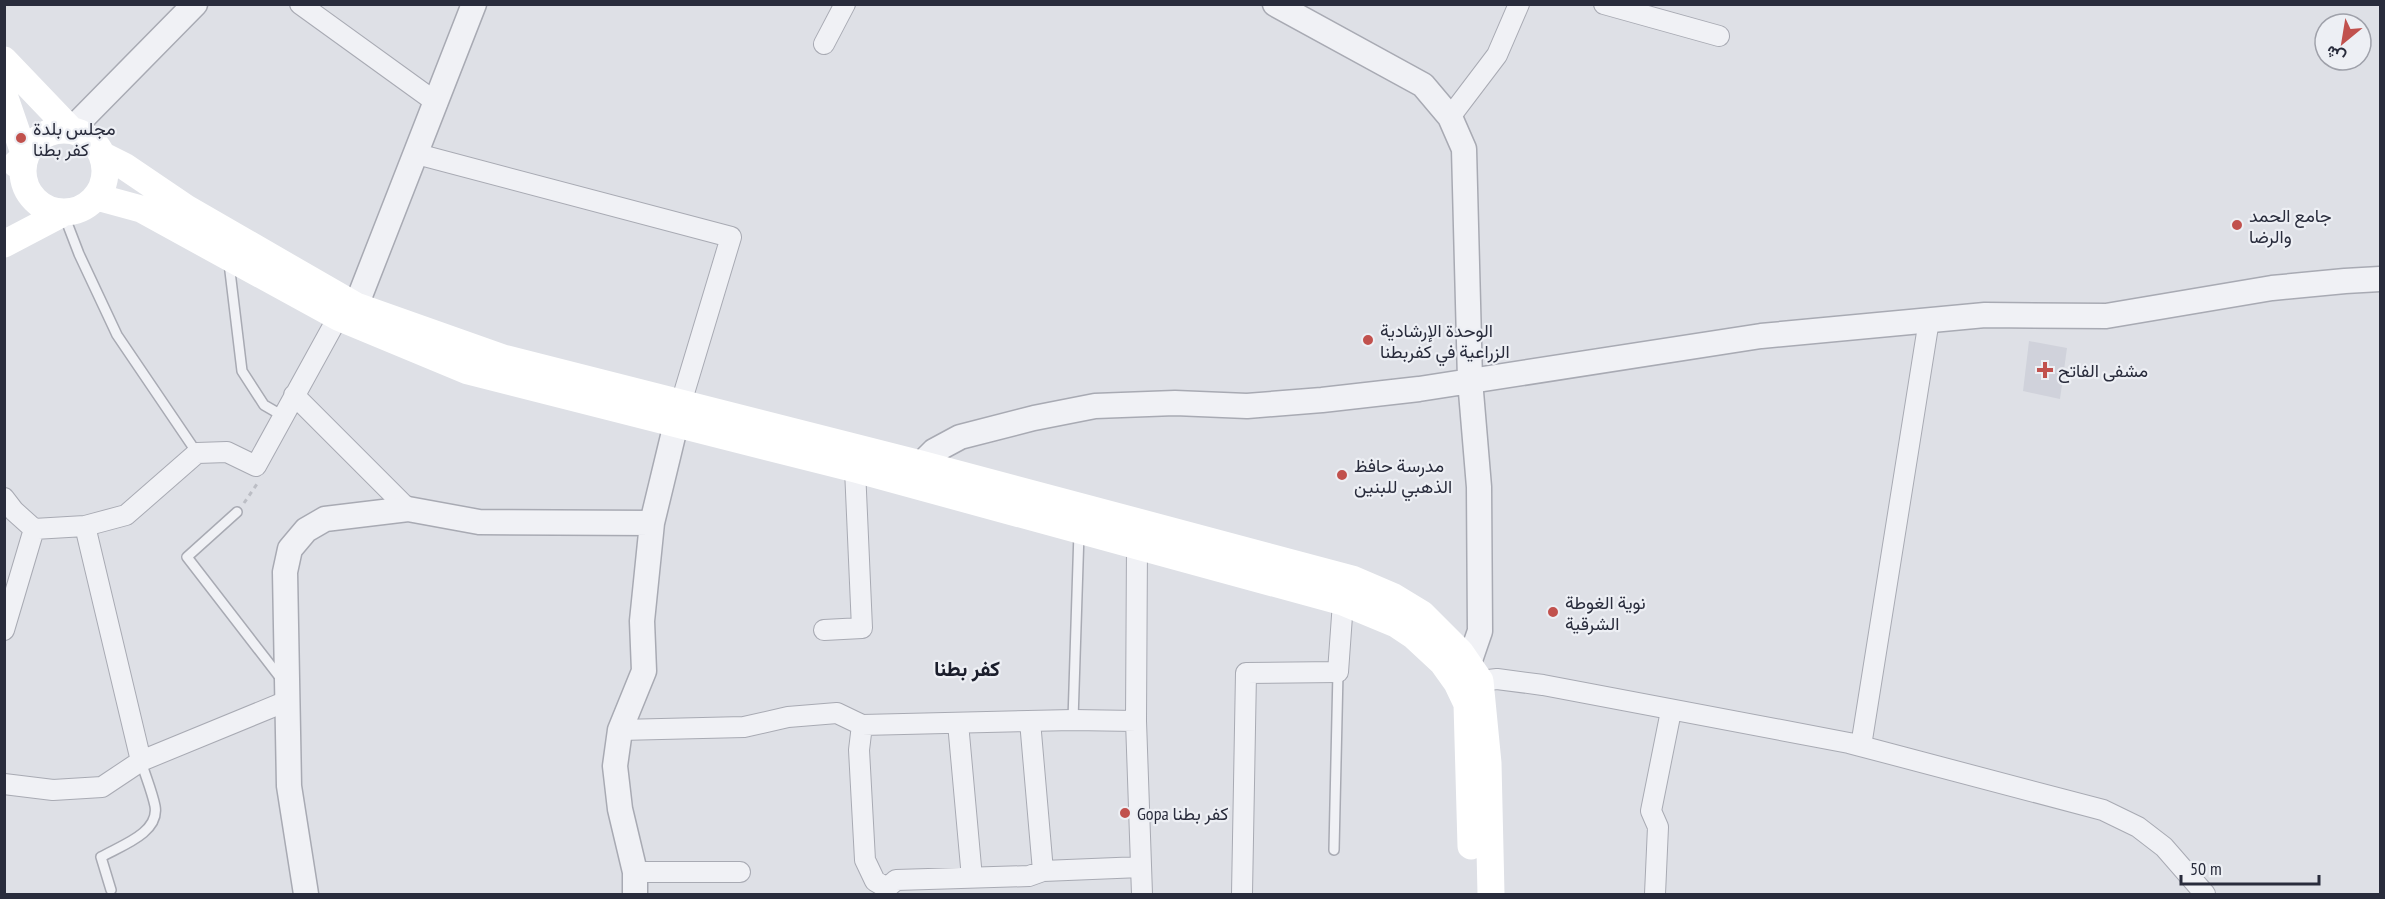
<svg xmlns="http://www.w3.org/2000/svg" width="2385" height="899" font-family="'PT Sans Narrow',Vazirmatn,sans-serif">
	<rect width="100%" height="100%" fill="#dee0e6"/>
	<path fill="#d0d2db" d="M2029 341 2067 348 2060 399 2023 391Z"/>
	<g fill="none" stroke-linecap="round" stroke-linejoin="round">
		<defs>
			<path id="service" d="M64 215 79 254 117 335 197 453
				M229 263 242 371 264 405 283 416
				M237 512 187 557 282 680
				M1073 720 1079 532
				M1334 850 1338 672
				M111 890 101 857C120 846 160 833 155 806 152 791 145 775 141 761"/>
			<path id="minor" d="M300 4 437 103
				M1604 4 1719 36
				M824 44 845 4
				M1450 117 1497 55 1519 4
				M417 154 731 237 681 403
				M294 395 408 509
				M4 498 14 511 34 529 85 526 126 515 197 453 227 452 256 466 338 317
				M85 526 141 761
				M1137 545 1136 721 1142 894
				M4 630 34 529
				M824 630 862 628 855 469
				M1480 681 1497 679 1543 685 1849 743 2103 810 2138 827 2164 847 2205 894
				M1030 721 1043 871
				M958 723 972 878
				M862 725 859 750 865 860 875 881 887 888
				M620 730 744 727 788 717 837 713 862 725 1073 720 1136 721
				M1861 746 1929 320
				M4 784 53 790 102 787 141 761 287 701
				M635 872H740
				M886 894 887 888 896 880 1029 876 1043 871 1141 867
				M1242 894 1246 673 1338 672 1343 602
				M1655 894 1658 827 1651 811 1671 711"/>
			<path id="tertiary" d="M1275 4 1423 85 1450 117 1464 149 1470 380 1479 487 1480 631 1469 663
				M71 130 195 4
				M340 316 356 306 474 4
				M921 464 934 451 960 437 1034 418 1095 406 1175 403 1247 406 1322 400 1419 389 1761 336 1985 315 2106 316 2272 288 2345 281 2380 279
				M306 894 289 786 285 572 290 549 306 530 325 519 408 509 479 522 652 523
				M635 894V872L620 809 615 766 620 730 644 671 642 621 652 523 680 407"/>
		</defs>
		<use href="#service" stroke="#a8aab3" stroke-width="12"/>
		<use href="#minor" stroke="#a8aab3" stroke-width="22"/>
		<use href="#tertiary" stroke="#a8aab3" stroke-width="27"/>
		<path stroke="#bcbec5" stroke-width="3" stroke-dasharray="4.5 4.5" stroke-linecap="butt" d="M244 503 257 484"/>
		<use href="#service" stroke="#f0f1f5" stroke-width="9"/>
		<use href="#minor" stroke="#f0f1f5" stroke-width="20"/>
		<use href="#tertiary" stroke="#f0f1f5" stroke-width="24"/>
		<path stroke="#fff" stroke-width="27" d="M4 60 71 130
			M4 95 25 156 16 164
			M23 171a41 41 0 1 1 82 0a41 41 0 1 1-82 0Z
			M102 155 124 166 186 208 356 306 503 358 921 464 1352 579 1394 597 1422 614 1460 652 1480 681 1488 763 1491 894
			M97 197 141 209 338 317 468 371 855 469 1343 602 1396 624 1414 636 1442 662 1457 683 1467 704 1471 846
			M4 244 63 213"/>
	</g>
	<g fill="#c1514d" stroke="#edeff4" stroke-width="2">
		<circle cx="21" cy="138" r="6"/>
		<circle cx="2237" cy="225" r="6"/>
		<circle cx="1368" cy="340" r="6"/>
		<path d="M2042 361h6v6h6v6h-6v6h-6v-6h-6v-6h6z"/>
		<circle cx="1342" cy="475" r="6"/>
		<circle cx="1553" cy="612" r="6"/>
		<circle cx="1125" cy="813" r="6"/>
	</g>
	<g text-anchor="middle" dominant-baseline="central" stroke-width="4.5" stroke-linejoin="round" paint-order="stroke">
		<g font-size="18" fill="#292c3c" stroke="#edeff4" text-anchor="start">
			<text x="33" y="128">مجلس بلدة<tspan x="33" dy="21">كفر بطنا</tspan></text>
			<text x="2249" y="215">جامع الحمد<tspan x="2249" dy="21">والرضا</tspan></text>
			<text x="1380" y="330">الوحدة الإرشادية<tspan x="1380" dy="21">الزراعية في كفربطنا</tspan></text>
			<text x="2058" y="370">مشفى الفاتح</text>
			<text x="1354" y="465">مدرسة حافظ<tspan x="1354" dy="21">الذهبي للبنين</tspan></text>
			<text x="1565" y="602">نوية الغوطة<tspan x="1565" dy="21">الشرقية</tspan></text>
			<text x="1137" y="813">Gopa كفر بطنا</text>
		</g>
		<g font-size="21" font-weight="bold" fill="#1b1e2c" stroke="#edeff4">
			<text x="967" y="668">كفر بطنا</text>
		</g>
	</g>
	<rect width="2385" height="899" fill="none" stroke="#292c3c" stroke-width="12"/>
	<g transform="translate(2343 42) rotate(210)"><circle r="28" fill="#edeff4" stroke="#9fa1aa" stroke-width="1.5"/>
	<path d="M0-4.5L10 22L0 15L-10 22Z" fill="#c1514d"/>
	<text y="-9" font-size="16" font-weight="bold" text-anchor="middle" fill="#292c3c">ش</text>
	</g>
	<path d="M2181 875v9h138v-9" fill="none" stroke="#292c3c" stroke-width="3"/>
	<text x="2190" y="875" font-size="18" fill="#292c3c" stroke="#edeff4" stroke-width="4.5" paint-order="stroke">50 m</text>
</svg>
